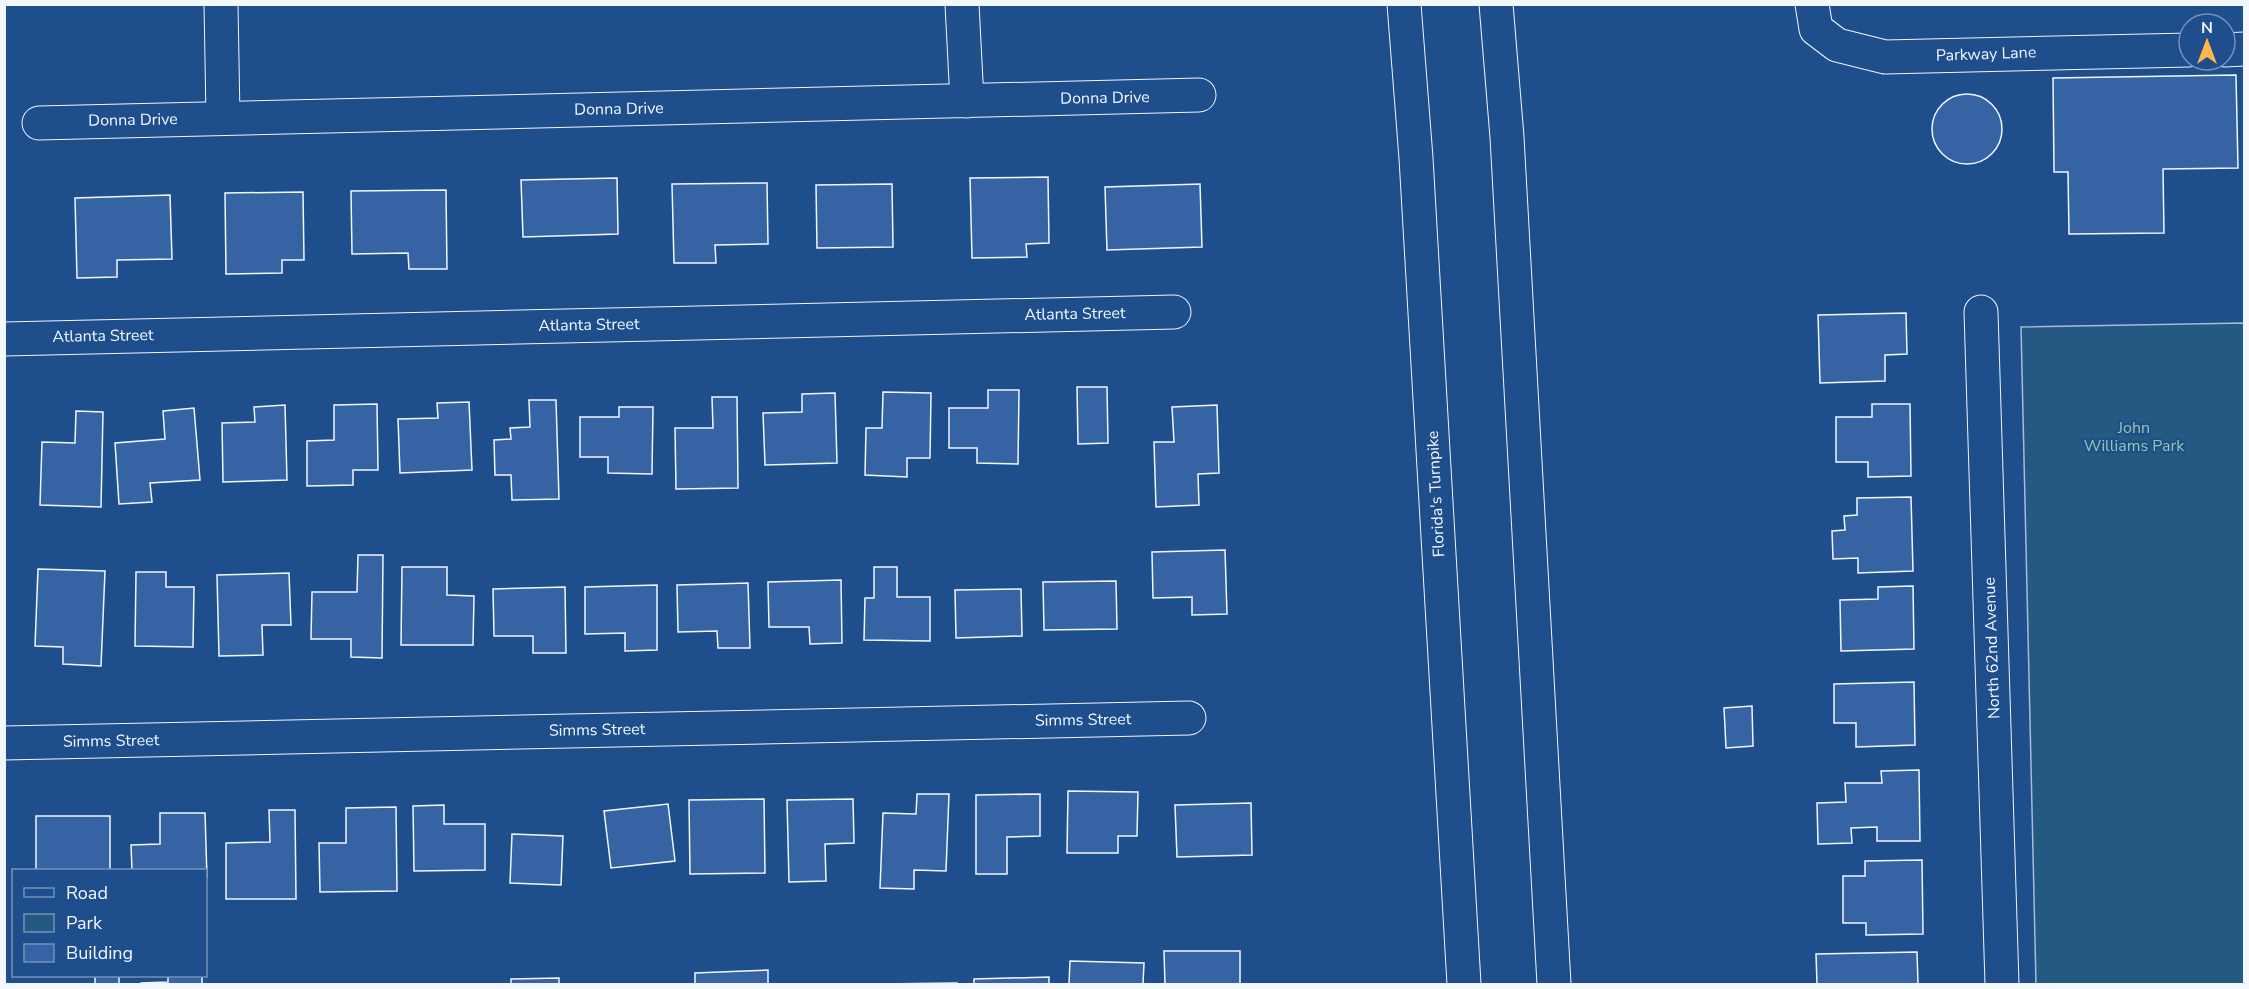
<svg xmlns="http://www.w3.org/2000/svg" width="2249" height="989" font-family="'Nunito Sans',sans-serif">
	<rect width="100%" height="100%" fill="#1f4e8c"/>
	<path fill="#245a82" stroke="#a8bbd7" stroke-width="1.5" d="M2244 323V984H2036L2021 327Z"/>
	<path fill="#3563a3" stroke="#f2f6ff" stroke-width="1.5" d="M2236 75 2238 168 2163 169 2164 233 2069 234 2068 172H2054L2053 78Z
		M1932 129a35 35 0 1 1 70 0a35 35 0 1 1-70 0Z
		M1048 177 1049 243 1026 244 1027 257 972 258 970 178Z
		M617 178 618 234 523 237 521 180Z
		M767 183 768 244 715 245 716 263H674L672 184Z
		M892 184 893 247 817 248 816 185Z
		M1200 184 1202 247 1107 250 1105 187Z
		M446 190 447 269H409L408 253 352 254 351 191Z
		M303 192 304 260H282V273L226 274 225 193Z
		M170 195 172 259 117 260V277L77 278 75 198Z
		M1906 313 1907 354 1885 355V381L1820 383 1818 315Z
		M1077 387H1107L1108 443 1078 444Z
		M988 390H1019L1018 464 977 463V448H949V408H988Z
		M883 392 931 393 930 458H907V477L865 475 866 428H882Z
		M835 393 837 463 765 465 763 413 802 412V394Z
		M712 397H737L738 488 676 489 675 428H713Z
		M529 400H556L559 499 512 500 511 475H495L494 440 511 439 510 428 530 427Z
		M469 402 472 470 400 473 398 419 438 418 437 403Z
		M377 404 378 470H353V485L307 486V441L334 440V405Z
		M1872 404H1910L1911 476 1868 477V462H1836V417H1872Z
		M285 405 287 480 223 482 222 423 255 422 254 407Z
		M1217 405 1219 473 1198 474 1199 505 1156 507 1154 442H1174L1172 407Z
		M619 407H653L652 474 608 473V457H580V417H619Z
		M194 408 200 480 150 483 152 502 119 504 115 443 165 439 163 411Z
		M76 411 103 412 101 507 40 505 42 442 75 443Z
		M1911 497 1913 571 1858 573V558L1833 559 1832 531 1845 530 1844 516 1857 515V498Z
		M1225 550 1227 614 1192 615V597L1153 598 1152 552Z
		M358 555H383L382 658 351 657V639H311L312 592H357Z
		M402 567H447V595L474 596 473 645H401Z
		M874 567H897V597H930V641L864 640 865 598H874Z
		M38 569 105 571 101 666 63 664V647L35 646Z
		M136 572H166V587H194L193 647 135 646Z
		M289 573 291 625H262L263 655 219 656 217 575Z
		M841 580 842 643 810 644 809 627H769L768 582Z
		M1116 581 1117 629 1044 630 1043 582Z
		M748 583 750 648H718L717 631 678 632 677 585Z
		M657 585V650L625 651V633L585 634V587Z
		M1913 586 1914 649 1841 651 1840 600 1878 599V587Z
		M565 587 566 653H533V636H494L493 589Z
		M1021 589 1022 636 956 638 955 590Z
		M1914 682 1915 745 1856 747V723H1834V684Z
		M1752 706 1753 746 1726 748 1724 708Z
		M1919 770 1920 841H1877V827L1851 828 1852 843 1818 844 1817 803 1846 802 1845 783H1882L1881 771Z
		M1068 791 1138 792 1137 836H1118V853H1067Z
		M917 794H949L946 871 914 870V889L880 888 883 813 916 814Z
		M1040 794V836L1007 837V874H976V795Z
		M764 799 765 873 690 874 689 800Z
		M853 799 854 843 825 844 826 881 789 882 787 800Z
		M1251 803 1252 855 1177 857 1175 805Z
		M668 804 675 861 611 868 604 811Z
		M444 805V824H485V870L414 871 413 806Z
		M396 807 397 891 320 892 319 843H346V808Z
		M269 810H295L296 899H226V843L270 842Z
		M160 813H205L207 878 206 870H132L131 845 160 844Z
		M36 816H110V870H36Z
		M512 834 563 836 561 885 510 883Z
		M1922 860 1923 934 1866 935V923H1843V876H1865V861Z
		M1164 951H1240V984H1165Z
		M1917 952 1918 984H1817L1816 954Z
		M1070 961 1144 963 1143 984H1069Z
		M768 970V984H695V973Z
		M95 976H119V984H95Z
		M168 976H202V984H141V983L168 982Z
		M1049 977V984H974V979Z
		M559 978V984H511V979Z
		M957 983V984H881Z"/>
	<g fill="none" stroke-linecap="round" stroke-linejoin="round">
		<defs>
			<path id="minor" d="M221 4 223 118
				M962 4 967 101
				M1812 4 1816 29 1837 45 1885 57 2189 50
				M2225 50 2244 49
				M39 123 1199 95
				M1981 312 2002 984
				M4 339 1174 312
				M4 743 1189 718"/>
			<path id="highway" d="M1404 4 1416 158 1464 984
				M1496 4 1507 137 1554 984"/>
		</defs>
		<use href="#minor" stroke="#f2f6ff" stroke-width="35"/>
		<use href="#highway" stroke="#f2f6ff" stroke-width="35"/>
		<use href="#minor" stroke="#1f4e8c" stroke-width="33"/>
		<use href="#highway" stroke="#1f4e8c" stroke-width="33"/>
	</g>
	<g text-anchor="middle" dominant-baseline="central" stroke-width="4.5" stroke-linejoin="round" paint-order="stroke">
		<g font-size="16" fill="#f2f6ff" stroke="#1f4e8c">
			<text transform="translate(1986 54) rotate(-2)">Parkway Lane</text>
			<text transform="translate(1105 98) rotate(-1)">Donna Drive</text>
			<text transform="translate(619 109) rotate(-1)">Donna Drive</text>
			<text transform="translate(133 120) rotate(-1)">Donna Drive</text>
			<text transform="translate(1075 314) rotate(-1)">Atlanta Street</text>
			<text transform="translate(589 325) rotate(-1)">Atlanta Street</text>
			<text transform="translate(103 336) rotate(-1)">Atlanta Street</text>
			<text transform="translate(1436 494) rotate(-93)">Florida's Turnpike</text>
			<text transform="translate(1992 648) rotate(-92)">North 62nd Avenue</text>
			<text transform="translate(1083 720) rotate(-1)">Simms Street</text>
			<text transform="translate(597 730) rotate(-1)">Simms Street</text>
			<text transform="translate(111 741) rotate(-1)">Simms Street</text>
		</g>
		<g font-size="16" fill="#97c8a6" stroke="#1f4e8c">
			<text x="2134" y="428">John<tspan x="2134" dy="18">Williams Park</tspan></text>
		</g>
	</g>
	<rect width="2249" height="989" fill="none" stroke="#f2f6ff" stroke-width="12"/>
	<rect x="12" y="869" width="195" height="108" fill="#1f4e8c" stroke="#7391ba" stroke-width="1.5"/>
	<rect x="24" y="888" width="30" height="9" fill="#1f4e8c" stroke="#7391ba" stroke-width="1.5"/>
	<text x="66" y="899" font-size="18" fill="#f2f6ff">Road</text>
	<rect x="24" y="914" width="30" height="18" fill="#245a82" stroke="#7391ba" stroke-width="1.5"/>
	<text x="66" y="929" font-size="18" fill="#f2f6ff">Park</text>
	<rect x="24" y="944" width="30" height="18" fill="#3563a3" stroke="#7391ba" stroke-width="1.5"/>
	<text x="66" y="959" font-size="18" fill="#f2f6ff">Building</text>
	<g transform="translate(2207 42)"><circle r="28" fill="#1f4e8c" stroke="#7391ba" stroke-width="1.5"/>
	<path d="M0-4.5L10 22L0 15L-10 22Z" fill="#ffb74d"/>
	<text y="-9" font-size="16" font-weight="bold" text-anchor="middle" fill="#f2f6ff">N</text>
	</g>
</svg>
